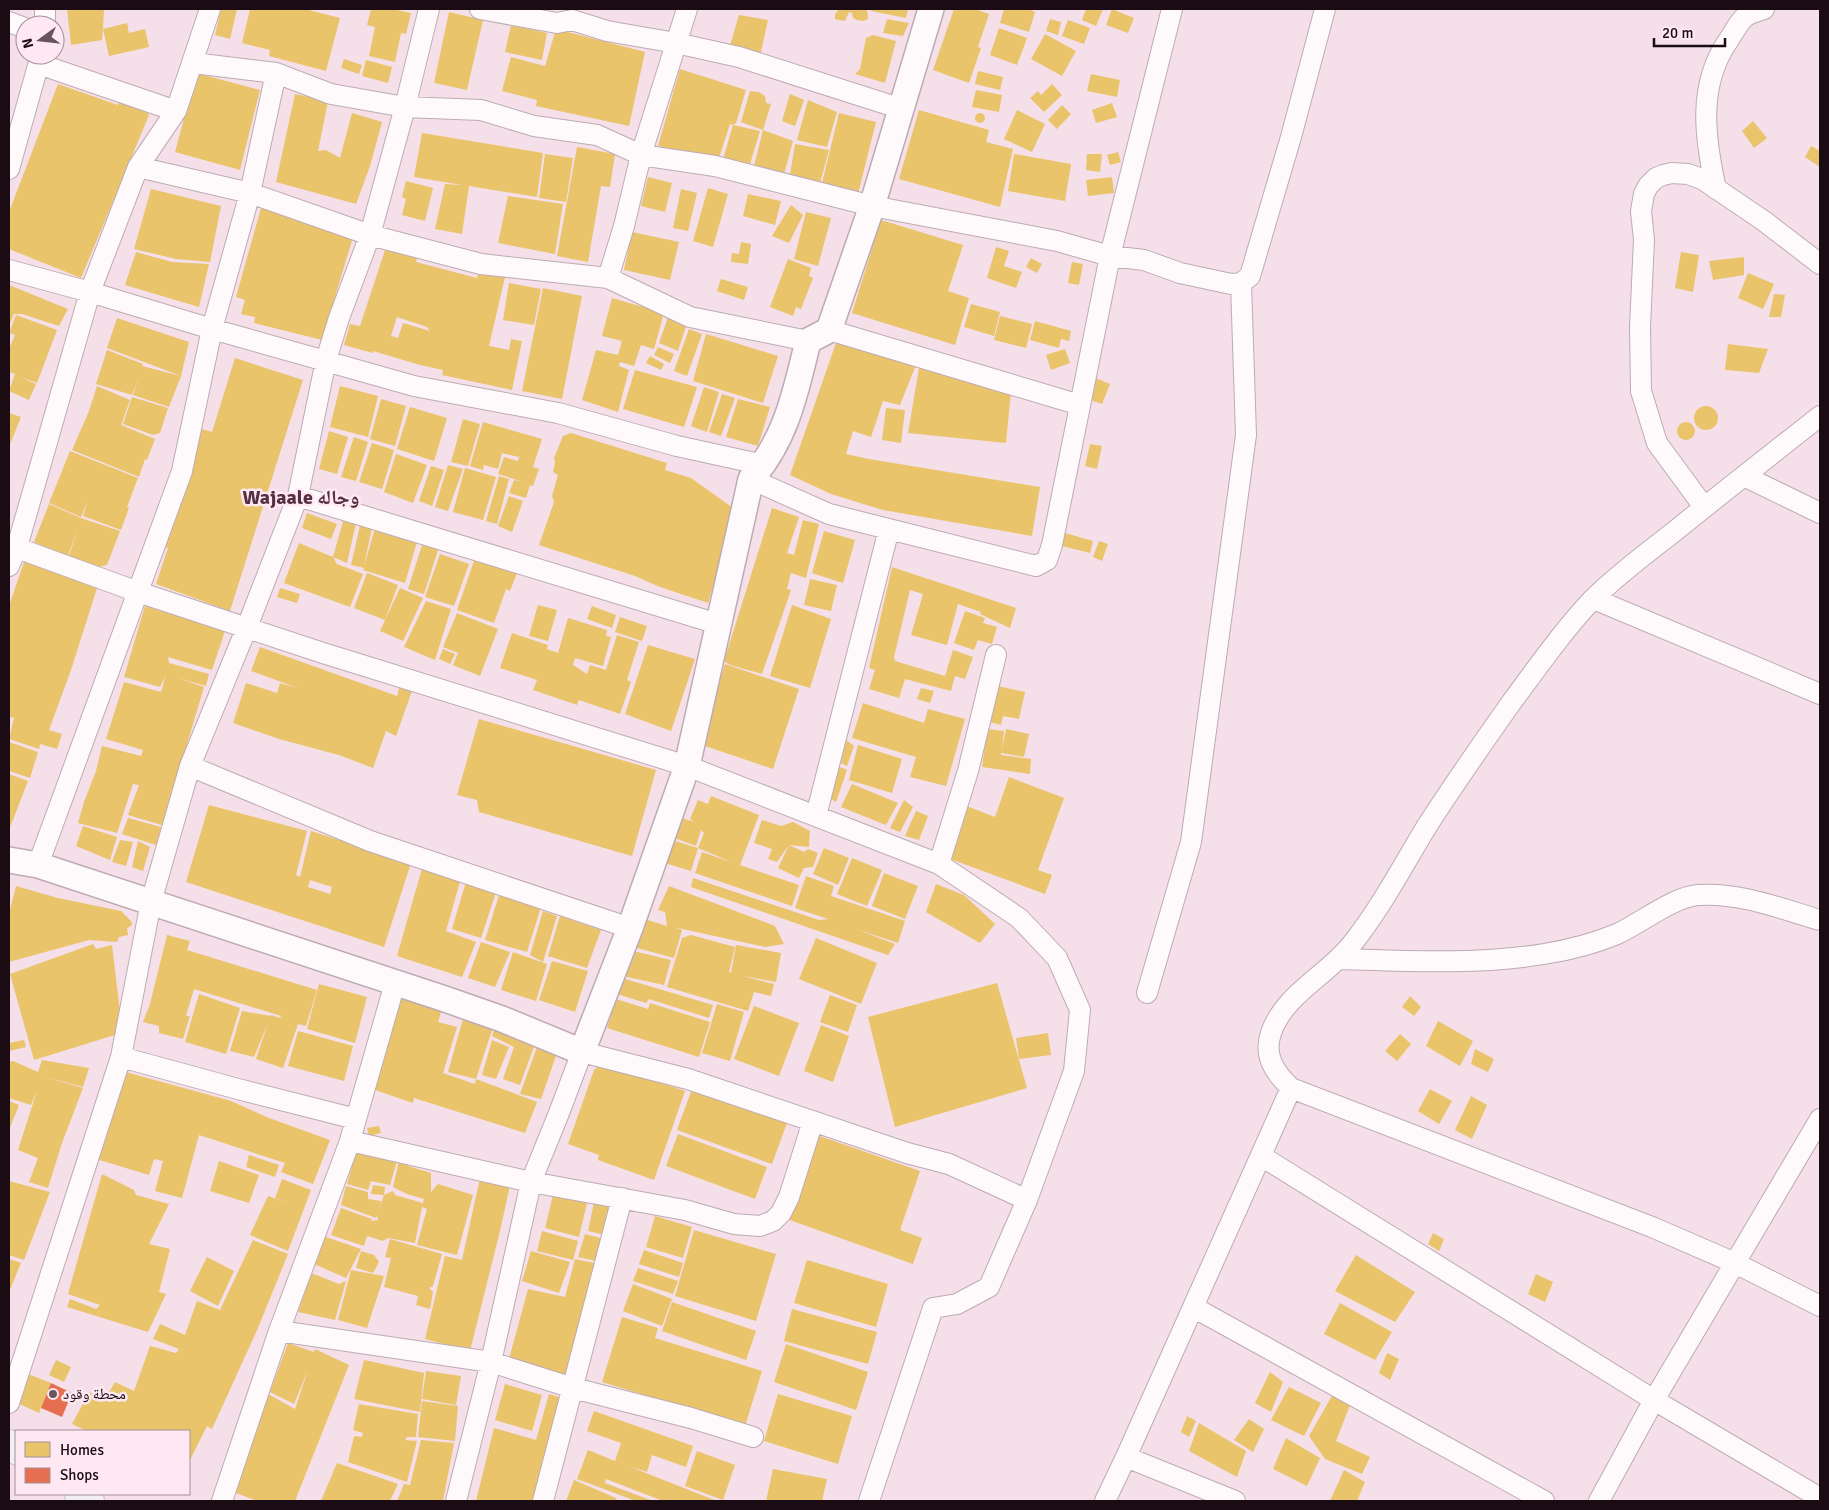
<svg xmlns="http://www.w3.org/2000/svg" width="1829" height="1510" font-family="Signika,'Noto Naskh Arabic',sans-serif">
	<rect width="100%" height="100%" fill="#f5dfe9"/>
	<path fill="#e9c46a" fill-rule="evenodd" d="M67 9H104L103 29 127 23 129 33 145 29 149 47 109 56 103 29 102 40 71 45Z
		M221 9H237L230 39 215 35Z
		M250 9H305L340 18 326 71 269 56 270 50 242 43Z
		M371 9H392L411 13 406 34 401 33 395 62 369 56 375 27 367 25Z
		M839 9H867L868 19 863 21 857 20 853 18 852 13 849 12 845 21 839 20 835 19V14Z
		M872 9H908L906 18 871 11Z
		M954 9H975L989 14 978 47 981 48 969 83 933 70Z
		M1004 9H1028L1035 12 1029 32 1000 23Z
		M1086 9H1103L1096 26 1082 20Z
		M1112 9 1134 18 1128 33 1106 25Z
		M449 12 483 20 467 90 434 83Z
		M739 15 768 20 759 61 728 52Z
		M887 19 909 23 903 36 883 33Z
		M1050 19 1061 22 1058 35 1046 31Z
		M1068 20 1090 28 1084 44 1062 36Z
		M511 25 547 33 542 60 505 52Z
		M999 28 1027 38 1017 65 990 55Z
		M556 29 645 52 629 126 536 106 537 100 502 91 511 57 545 66Z
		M1045 34 1076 51 1062 76 1031 59Z
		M873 35 896 41 885 83 855 74 860 69 866 38Z
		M344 59 362 65 359 74 341 68Z
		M366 60 392 67 388 83 362 76Z
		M680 69 746 90 736 123 733 125 730 124 719 158 658 146Z
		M978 71 1003 77 1000 90 975 84Z
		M196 73 260 90 240 170 175 152Z
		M1091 74 1120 80 1117 97 1087 91Z
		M58 84 118 105 119 102 148 113 149 115 81 278 9 249V212Z
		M1052 84 1062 95 1044 112 1030 98 1038 91 1041 95Z
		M976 90 1002 95 999 112 972 107Z
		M750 91 759 92 765 96 766 103 771 104 763 130 741 122Z
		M295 94 328 101 318 151 326 150 340 158 352 113 382 122 370 166 356 204 276 182Z
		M790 94 804 100 795 126 782 121Z
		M808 100 837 112 827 147 797 140Z
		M1112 103 1117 117 1096 123 1092 110Z
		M1062 105 1071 114 1057 129 1048 120Z
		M919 110 989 130 986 142 1013 149 1000 207 899 179Z
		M1017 110 1045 124 1032 152 1004 139Z
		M839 113 876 122 858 194 822 183Z
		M975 118a5 5 0 1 1 10 0a5 5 0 1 1-10 0Z
		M1753 121 1767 138 1754 148 1742 131Z
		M733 125 760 131 750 164 723 159Z
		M763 130 793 141 784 174 754 166Z
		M422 133 543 153 537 197 469 186 462 234 435 229 445 184 462 185 414 177Z
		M795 144 829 150 820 183 790 175Z
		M1811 146 1820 151V167L1805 157Z
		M577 147 615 154 610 187 601 186 588 262 557 256Z
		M1118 152 1121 162 1110 165 1107 155Z
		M545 154 573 158 566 202 539 198Z
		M1014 154 1071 164 1065 201 1008 191Z
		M1087 154H1102L1100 172 1086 170Z
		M648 177 672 183 665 212 641 206Z
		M1112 177 1114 193 1088 196 1086 180Z
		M406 181 433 188 425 221 402 215 406 199 402 197Z
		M708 188 728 194 713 247 693 241Z
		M151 189 221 206 210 262 176 259 134 249Z
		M681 189 697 193 688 231 673 228Z
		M748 194 781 201 775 225 743 216Z
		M508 196 563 204 555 254 498 243Z
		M791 205 803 215 789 243 772 236Z
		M261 208 353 237 322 340 254 323 255 317 241 314 245 300 236 297Z
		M806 212 831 218 818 266 794 259Z
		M881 220 963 245 948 291 969 298 955 345 852 313Z
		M632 232 679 242 670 280 624 270Z
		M741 242 751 244 748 264 731 262 732 253 739 254Z
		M387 244 418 255 416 262 477 278 479 271 505 277 489 346 509 350 511 339 522 341 512 390 442 375 443 370 420 365 373 351V353L344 345 350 324 360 326ZM397 317 427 327 430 331 403 323 398 338 391 336Z
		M996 247 1009 251 1004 266 1022 272 1016 288 987 278Z
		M136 252 172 262 209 264 199 307 125 285Z
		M1681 252 1699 255 1693 292 1675 288Z
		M1744 257V275L1713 280 1709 261Z
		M1031 258 1042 264 1037 273 1026 267Z
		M788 259 811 268 809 276 813 278 801 309 796 307 793 316 770 307Z
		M1072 262 1083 264 1079 285 1068 283Z
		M1748 273 1774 284 1763 309 1738 298Z
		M721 279 748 287 744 300 717 291Z
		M509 283 541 289 534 325 503 320Z
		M9 285 68 309 59 326 22 314H14L9 326Z
		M543 288 582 296 562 399 522 391Z
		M1774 294 1785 295 1781 317H1769Z
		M612 298 664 313 654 349 641 345 634 366 620 362 619 366 629 370 618 412 582 400 596 350 618 355 622 341 602 336Z
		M971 304 1000 312 994 336 964 327Z
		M16 315 57 330 37 383 20 377 36 384 29 400 9 391 15 374 9 372V349L15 335 9 333Z
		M1000 316 1032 324 1026 348 994 340Z
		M668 317 687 323 678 351 659 343Z
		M117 318 189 342 181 376 169 407 133 395 139 377 132 395 96 384 107 350 143 364 142 366 181 376 107 348Z
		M1035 321 1071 331 1069 341 1061 339 1059 348 1030 340Z
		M689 329 702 334 687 376 674 371Z
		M706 334 778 356 763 403 693 381Z
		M837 340 916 365 900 405 883 401 871 437 853 431 846 454 869 459 1040 487 1032 536 883 510 831 494 790 475Z
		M1728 344 1768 349 1759 373 1725 370Z
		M658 347 674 354 670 363 654 355Z
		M1065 349 1070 363 1051 370 1046 355Z
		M650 356 664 364 661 370 646 363Z
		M235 358 303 380 230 611 156 584 168 548 160 546 202 429 212 432Z
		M919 368 1011 392 1006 443 908 433Z
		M635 370 697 387 684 427 623 409Z
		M1093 377 1110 384 1102 404 1085 398Z
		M97 386 130 400 121 425 155 439 147 460 145 459 139 477 72 450 89 411Z
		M340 386 378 396 368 437 330 427Z
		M704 387 719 392 707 432 691 426Z
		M722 394 735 398 721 436 709 432Z
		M132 397 168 408 160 433 153 435 123 424Z
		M381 399 406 406 395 446 370 439Z
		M738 399 770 407 758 446 726 437Z
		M1694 418a12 12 0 1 1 24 0a12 12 0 1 1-24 0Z
		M410 407 447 418 434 461 397 449Z
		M886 408 905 410 901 443 882 440Z
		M9 413 21 417 9 447Z
		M463 419 480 424 468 466 451 462Z
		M483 422 542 439 533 467 539 469 533 486 530 485 526 498 509 493 514 480 523 482 498 474 504 457 518 461 519 457 502 453 498 469 484 465 483 470 470 466Z
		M1677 431a9 9 0 1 1 18 0a9 9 0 1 1-18 0Z
		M329 431 348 437 337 474 319 469Z
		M571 433 667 463 665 470 691 478 736 510 708 603 660 587 635 576 539 545 554 502 552 496 558 475 553 472 555 462 554 458 563 436Z
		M354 437 368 442 356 481 341 477Z
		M372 443 394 450 382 489 359 482Z
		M1090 444 1102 446 1097 469 1085 466Z
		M70 451 138 478 127 507 129 508 121 530 83 516 88 500 81 517 49 503Z
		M396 454 427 465 413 503 384 492Z
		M448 465 463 469 448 511 435 507Z
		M431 466 444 470 432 506 419 501Z
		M465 468 496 477 483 520 453 512Z
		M499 476 509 479 497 524 486 521Z
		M509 496 523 501 512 532 498 526Z
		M49 504 81 518 120 531 107 565 99 567 69 556 78 528 68 556 34 542Z
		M772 508 799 517 787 553 794 555 803 520 819 524 806 578 791 573 787 589 791 590 762 674 730 665 724 661Z
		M307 513 337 524 331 539 302 528Z
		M345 514 357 519 347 563 333 557Z
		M361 521 373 523 364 566 376 525 418 538 405 583 363 570 364 568 351 565Z
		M824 531 855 540 843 583 812 573Z
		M1058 531 1093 541 1090 553 1054 544Z
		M1099 541 1108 544 1102 561 1093 557Z
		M423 542 439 547 424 594 408 589Z
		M299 543 333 557 337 564 363 574 350 607 284 583Z
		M440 554 469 564 454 606 425 597Z
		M475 558 517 573 510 591 506 589 494 623 457 610Z
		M24 562 98 585 71 670 49 730 62 734 57 749 40 744 39 749 9 739 14 718 9 717V606Z
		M892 567 1016 608 1010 628 980 614 981 612 958 604 947 645 911 635 923 594 910 590 894 657 895 661 945 676 953 650 973 657 965 679 955 676 951 691 905 679 899 698 869 689 875 670 869 668Z
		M367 573 398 585 385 620 354 608Z
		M810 579 837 585 831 611 804 605Z
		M280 588 300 594 297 603 277 597Z
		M400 588 423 598 403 641 380 631Z
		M426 601 451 609 435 660 404 647Z
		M538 605 557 610 548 641 529 636Z
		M792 605 831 619 810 688 770 676Z
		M145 606 225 631 212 670 168 657 169 663 209 674 206 686 178 678 204 687 172 795 165 826 128 815 139 785 133 784 117 833 78 823 84 802 96 771 102 746 141 756 143 750 106 739 124 682 161 692 166 675 160 687 124 677Z
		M592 606 616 615 612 628 587 619Z
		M965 611 985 618 983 623 997 627 992 644 978 640 974 650 954 643Z
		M457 613 498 629 480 676 453 665 458 653 443 647Z
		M620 617 647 626 642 641 615 632Z
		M568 618 607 630 606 636 611 637 603 666 575 658 573 665 587 674 590 665 606 670 617 635 639 642 627 680 631 682 620 714 579 700 577 705 533 690 537 680 500 668 512 633 548 645 547 649 558 653Z
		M648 645 695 659 671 731 625 714Z
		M260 647 397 696 400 684 413 688 396 736 386 731 373 768 339 755 279 739 233 723 246 683 277 693 280 683 298 688 251 671Z
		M443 649 455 654 450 664 439 659Z
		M725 664 799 689 773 769 699 744Z
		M993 685 1025 692 1019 719 1003 716 1001 725 986 721Z
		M921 688 934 691 930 703 917 699Z
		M863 703 924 723 928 709 965 719 946 786 910 777 916 757 852 738Z
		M479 719 656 770 632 856 479 812 477 800 457 795Z
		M987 729 1004 731 1002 750 1006 729 1029 734 1024 757 1001 753V755L1031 759 1030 774 982 767Z
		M846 740 854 746 847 766 841 763Z
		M9 742 38 752 30 778 9 771Z
		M858 745 902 759 892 793 849 780Z
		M835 765 847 770 836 802 827 796Z
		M9 774 28 781 9 830Z
		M1009 777 1064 798 1038 870 1052 875 1045 894 945 857 964 805 995 817Z
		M852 784 898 803 886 825 841 807Z
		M711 796 759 815 740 865 799 885 792 906 695 873 702 852 734 863 698 848 704 833 701 830 696 846 669 836 676 816 694 822 690 819 698 800 708 804Z
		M904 800 913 807 900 832 890 828Z
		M209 805 307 831 296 875 300 877 311 831 411 863 384 947 186 882ZM310 880 332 887 330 894 308 887Z
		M916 811 928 816 919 840 905 836Z
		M128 818 161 827 156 845 122 834Z
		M762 820 781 826 793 822 810 831 809 847 789 845 804 852 808 849 818 853 813 867 804 868 799 878 778 868 789 845 777 862 768 859 772 849 754 843Z
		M83 826 117 837 110 860 76 846Z
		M665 838 698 848 691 871 658 861Z
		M120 840 133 842 126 866 112 862Z
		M138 841 150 847 143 871 132 867Z
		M824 848 849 858 838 885 813 874Z
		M852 858 882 870 867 906 837 894Z
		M423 865 461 878 446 931 476 942 462 977 397 956Z
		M884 873 918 886 905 919 872 906Z
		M806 876 834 886 831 896 905 921 898 943 856 929 895 944 888 955 691 887 693 878 819 920 828 919 795 908Z
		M467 878 497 889 481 938 452 929Z
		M936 884 964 895 995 924 980 943 926 912Z
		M16 886 58 898 121 911 131 921 132 925 127 928 128 935 119 937 117 942 89 940 9 962V914Z
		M669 886 775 926 784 944 765 947 673 927 682 930 674 958 630 946 638 917 667 926 665 912 658 910Z
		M500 892 541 907 527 952 485 940Z
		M543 911 557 916 543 962 530 955Z
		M560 916 601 930 587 968 548 956Z
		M167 935 190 941 187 950 317 990 306 1026 298 1024 283 1068 256 1059 268 1023 254 1057 230 1051 242 1011 271 1016V1015L280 1018 281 1016 194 989 186 1016H190L183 1039 159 1033V1026L143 1022 150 1004Z
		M691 935 735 947 729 972 731 973 736 945 781 953 776 982 743 976 774 984 771 996 754 992 748 1011 667 987 682 938Z
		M816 938 877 963 861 1004 799 979Z
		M481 942 510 952 495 987 468 978Z
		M93 944 96 949 112 945 121 1020 118 1034 34 1060 10 974Z
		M629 950 671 960 664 985 623 976Z
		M513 952 547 964 536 1001 501 990Z
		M552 961 588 971 575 1012 539 1000Z
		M622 978 713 1005 709 1018 649 999 646 1003 617 994Z
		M997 983 1027 1088 895 1127 868 1017Z
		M319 984 367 997 355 1043 307 1029Z
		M199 994 240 1008 226 1054 185 1042Z
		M397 995 442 1009 438 1022 457 1027 443 1073 475 1084 476 1079 537 1102 525 1133 414 1098 413 1103 372 1089Z
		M830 995 857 1005 848 1032 820 1022Z
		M1410 996 1421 1007 1414 1016 1402 1007Z
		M616 999 648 1009 650 1003 710 1022 699 1057 607 1028Z
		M717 1004 744 1012 730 1061 702 1053Z
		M754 1006 799 1023 779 1076 734 1059Z
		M463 1019 493 1027 476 1079 448 1072Z
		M1438 1021 1473 1041 1460 1066 1426 1046Z
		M496 1025 536 1041 520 1085 503 1079 514 1047 492 1036Z
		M821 1025 849 1036 833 1082 804 1071Z
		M298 1031 353 1046 344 1081 288 1066Z
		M1048 1033 1051 1055 1019 1059 1016 1038Z
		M1400 1034 1411 1044 1397 1061 1385 1051Z
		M24 1040 26 1047 9 1051V1043Z
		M492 1040 509 1047 496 1079 482 1075Z
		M537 1047 557 1053 541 1099 520 1094Z
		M1475 1049 1494 1059 1488 1072 1471 1064Z
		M42 1060 89 1068 83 1087 42 1076 83 1088 62 1143 48 1188 29 1182 38 1158 18 1150 37 1091 31 1105 9 1098V1062L13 1061 38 1072Z
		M602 1063 685 1091 654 1180 598 1160 599 1155 568 1144 594 1070Z
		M122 1071 231 1101 269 1118 330 1140 313 1184 281 1172 285 1163 199 1135 182 1198 155 1191 163 1161 154 1159 149 1175 96 1159Z
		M692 1089 787 1123 772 1164 677 1130Z
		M1430 1089 1452 1101 1439 1124 1418 1111Z
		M1471 1096 1487 1105 1472 1139 1455 1130Z
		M9 1101 19 1105 9 1130Z
		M379 1126 381 1133 369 1136 367 1128Z
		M678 1134 767 1167 755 1199 666 1166Z
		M814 1134 920 1171 900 1230 922 1238 913 1264 784 1218Z
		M357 1148 397 1161 390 1185 371 1181 368 1190 347 1184Z
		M249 1155 279 1165 275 1177 246 1167Z
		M219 1161 259 1175 249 1203 210 1191Z
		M399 1161H406L408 1166 431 1173V1192L438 1184 473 1195 457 1255 417 1245 427 1209 422 1207 415 1243 388 1238 383 1241 367 1236 364 1246 331 1235 341 1208 372 1219 371 1221 378 1220 377 1215 376 1218 341 1205 346 1186 368 1192V1199L381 1201 379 1209 384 1195 393 1191 395 1195 423 1203 424 1199 407 1194 393 1187Z
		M482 1169 512 1176 500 1231 470 1351 425 1339 445 1256 462 1260Z
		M102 1174 134 1190 136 1195 169 1204 149 1244 170 1249 159 1292 166 1294 148 1332 67 1307 70 1299 96 1309 100 1305 68 1294Z
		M282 1179 311 1190 288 1251 250 1235 268 1196 287 1203 275 1198Z
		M9 1181 50 1192 24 1260 9 1255Z
		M373 1185 385 1187 384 1195 371 1194Z
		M596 1193 618 1198 609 1236 588 1231Z
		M553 1195 587 1203 579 1237 545 1228Z
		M655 1216 692 1227 683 1258 646 1247Z
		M694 1230 776 1254 756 1321 675 1296Z
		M542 1231 578 1241 573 1260 537 1251Z
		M1433 1233 1444 1239 1439 1251 1428 1244Z
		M585 1234 616 1242 609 1264 578 1257Z
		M323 1236 361 1249 346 1278 314 1264Z
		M390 1239 442 1254 433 1286 429 1288 433 1292 430 1309 416 1305 418 1296 384 1287 391 1258 385 1257Z
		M253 1240 288 1254 258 1328 212 1429 207 1426 189 1462V1431H87L72 1424 89 1392 104 1401 115 1382 134 1391 150 1346 176 1353 179 1349 153 1339 160 1324 185 1335 197 1301 220 1310Z
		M644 1250 683 1263 679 1277 639 1264Z
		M361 1251 374 1255 379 1262 373 1273 356 1268Z
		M531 1251 570 1262 559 1293 522 1281Z
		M1356 1255 1415 1292 1395 1322 1335 1291Z
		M207 1257 234 1271 218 1306 190 1291Z
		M9 1259 21 1263 9 1292Z
		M575 1259 609 1266 572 1377 509 1359 528 1289 565 1297Z
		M807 1260 888 1284 876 1327 794 1303Z
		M638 1268 678 1281 673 1294 633 1281Z
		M351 1270 384 1276 367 1328 338 1320Z
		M311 1273 339 1284 346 1281 335 1320 298 1312Z
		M1536 1274 1553 1282 1545 1302 1528 1294Z
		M633 1284 672 1299 662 1326 623 1311Z
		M672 1302 756 1331 746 1360 662 1331Z
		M1340 1303 1392 1332 1375 1360 1324 1334Z
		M792 1309 877 1332 868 1364 784 1341Z
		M622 1317 658 1328 655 1338 762 1371 745 1426 602 1382Z
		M288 1343 314 1352 315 1349 349 1365 295 1501H257L228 1490 268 1394 295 1409 308 1370 294 1404 270 1392Z
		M786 1344 868 1372 856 1410 774 1382Z
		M1387 1353 1399 1359 1390 1380 1379 1373Z
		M56 1360 71 1367 64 1382 49 1375Z
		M364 1360 424 1373 420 1412 354 1399Z
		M426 1371 461 1376 456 1405 422 1399Z
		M1270 1372 1283 1382 1271 1412 1255 1403Z
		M28 1374 51 1383 39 1413 15 1402Z
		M505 1384 542 1395 532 1431 495 1420Z
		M1289 1387 1321 1403 1304 1436 1271 1420Z
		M549 1394 568 1400 536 1501H476L494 1428 536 1440Z
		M778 1394 852 1416 838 1464 764 1441Z
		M1333 1394 1352 1400 1336 1441 1370 1457 1362 1474 1325 1459 1309 1436Z
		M422 1401 458 1406 455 1441 418 1437Z
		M359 1404 418 1414 416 1437H407L405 1440 417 1441 407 1482 348 1462 354 1436 362 1437 363 1433 353 1430Z
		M594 1411 693 1446 686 1467 652 1455 647 1472 628 1466 717 1501H663L606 1479 605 1483 653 1501H636L577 1479 588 1450 615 1461 621 1443 587 1431Z
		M1187 1416 1196 1421 1189 1437 1181 1432Z
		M1249 1419 1264 1429 1253 1452 1234 1440Z
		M1199 1423 1246 1451 1237 1477 1189 1451Z
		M1286 1438 1320 1458 1307 1486 1273 1469Z
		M421 1440 454 1443 443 1501H397L404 1484 410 1485Z
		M697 1451 735 1465 723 1500 685 1486Z
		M337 1463 398 1484 390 1501H321Z
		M773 1469 827 1479 822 1501H766Z
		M1344 1470 1365 1482 1357 1501H1330Z
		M574 1480 616 1498 617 1501H566Z"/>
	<path fill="#e76f51" d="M51 1383 72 1393 62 1417 41 1408Z"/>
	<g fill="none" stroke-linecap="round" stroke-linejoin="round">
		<defs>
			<path id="minor" d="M45 9V25
				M480 9 557 23 572 20 607 31 676 43 739 57 902 109
				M9 22 25 28
				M193 63 276 73 331 94 405 107 481 110 534 126 597 135 641 155 715 166 872 206 1057 241 1110 256 1144 260 1180 273 1231 284 1241 283 1250 276 1291 137 1325 9
				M39 64 176 111
				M138 167 250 193 370 235 481 264 608 278 690 317 808 341
				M9 169 41 55
				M1716 189C1705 139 1697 86 1728 41 1733 34 1739 21 1746 16 1751 13 1758 11 1764 9
				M9 270 90 292 212 329 414 386 558 413 677 446 764 465
				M608 278 624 226 641 155 687 9
				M829 330 1080 405
				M1820 416C1772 454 1723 492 1675 531 1647 553 1617 575 1592 600 1562 632 1537 668 1511 703 1482 744 1454 784 1427 826 1403 865 1381 908 1352 944 1328 975 1284 994 1271 1033 1263 1056 1275 1073 1291 1088L1652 1227 1735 1263 1820 1306
				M1744 476 1820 513
				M751 479 829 514 1036 566 1047 560 1052 545 1110 256 1172 9
				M298 496 718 624
				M1704 507 1657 443 1641 391 1640 327 1644 240 1641 211 1644 194 1648 186 1656 178 1663 175 1672 173 1688 174 1702 179 1764 221 1820 264
				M9 545 138 592 323 653 687 766 939 864 1019 918 1057 958 1080 1010 1074 1071 1027 1200 949 1164 907 1153 688 1079 582 1052 559 1113 531 1182 491 1362 456 1501
				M9 566 17 547 90 292 138 167 176 111 210 9
				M1594 599 1820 694
				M190 766 370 841 630 928
				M816 816 889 529
				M939 864 968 771 996 655
				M38 865 182 471 212 329 250 193 276 73
				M1339 959C1408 961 1476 965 1544 954 1569 950 1593 944 1617 934 1641 923 1673 897 1698 895 1739 892 1782 909 1820 920
				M1147 993 1191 842 1246 435 1241 283
				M121 1057 238 1089 356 1119 350 1141 531 1182 685 1210 734 1224 760 1226 773 1221 781 1213 789 1197 813 1121
				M356 1119 395 983
				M1261 1156 1654 1400 1820 1498
				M1193 1307 1544 1501
				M279 1331 491 1362 573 1388 691 1418 753 1437
				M9 1403 121 1057 151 902 190 766 247 627 298 496 326 360 339 318 370 235 405 107 429 9
				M1126 1457 1235 1501
				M222 1501 279 1331 350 1141
				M543 1501 622 1198
				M869 1501 933 1308 957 1304 989 1287 1027 1200
				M1105 1501 1126 1457 1291 1088
				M1599 1501 1654 1400 1820 1119"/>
			<path id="tertiary" d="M9 860 38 865 445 999 502 1019 582 1052 630 928 687 766 751 479C786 440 796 391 808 341L829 330 872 206 931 9"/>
			<path id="trunk" d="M9 1444 16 1450
				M79 1494 90 1501"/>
		</defs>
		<use href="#minor" stroke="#bdabb4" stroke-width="22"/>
		<use href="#tertiary" stroke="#bdabb4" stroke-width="28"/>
		<use href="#trunk" stroke="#cdc3c8" stroke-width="30"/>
		<use href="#minor" stroke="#fefafc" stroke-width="20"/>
		<use href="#tertiary" stroke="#fefafc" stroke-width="25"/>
		<use href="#trunk" stroke="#f1eef5" stroke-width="28"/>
	</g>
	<circle fill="#67555e" stroke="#fee9f3" stroke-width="2" cx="53" cy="1394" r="5"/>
	<g text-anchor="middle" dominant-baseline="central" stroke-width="5" stroke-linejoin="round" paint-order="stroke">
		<g font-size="15" fill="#1b0b13" stroke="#fee9f3" text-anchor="start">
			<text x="63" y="1394">محطة وقود</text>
		</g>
		<g font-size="20" font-weight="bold" fill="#562f43" stroke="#fee9f3">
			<text x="301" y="497">Wajaale وجاله</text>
		</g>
	</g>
	<rect width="1829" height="1510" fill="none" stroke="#1b0b13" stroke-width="20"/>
	<rect x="15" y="1430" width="175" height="65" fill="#fee9f3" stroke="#a39099"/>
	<rect x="25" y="1442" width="25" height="15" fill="#e9c46a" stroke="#a39099"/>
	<text x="60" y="1455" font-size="15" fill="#1b0b13">Homes</text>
	<rect x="25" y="1468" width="25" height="15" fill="#e76f51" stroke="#a39099"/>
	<text x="60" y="1480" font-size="15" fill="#1b0b13">Shops</text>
	<g transform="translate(40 40) rotate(255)"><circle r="24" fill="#fee9f3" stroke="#a39099"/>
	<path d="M0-4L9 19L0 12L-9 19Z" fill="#67555e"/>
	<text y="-8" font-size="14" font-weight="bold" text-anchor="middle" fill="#1b0b13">N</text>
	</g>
	<path d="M1654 38v8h71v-8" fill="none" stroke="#1b0b13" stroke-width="2.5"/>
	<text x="1662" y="38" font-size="15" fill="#1b0b13" stroke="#fee9f3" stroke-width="4" paint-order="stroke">20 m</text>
</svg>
